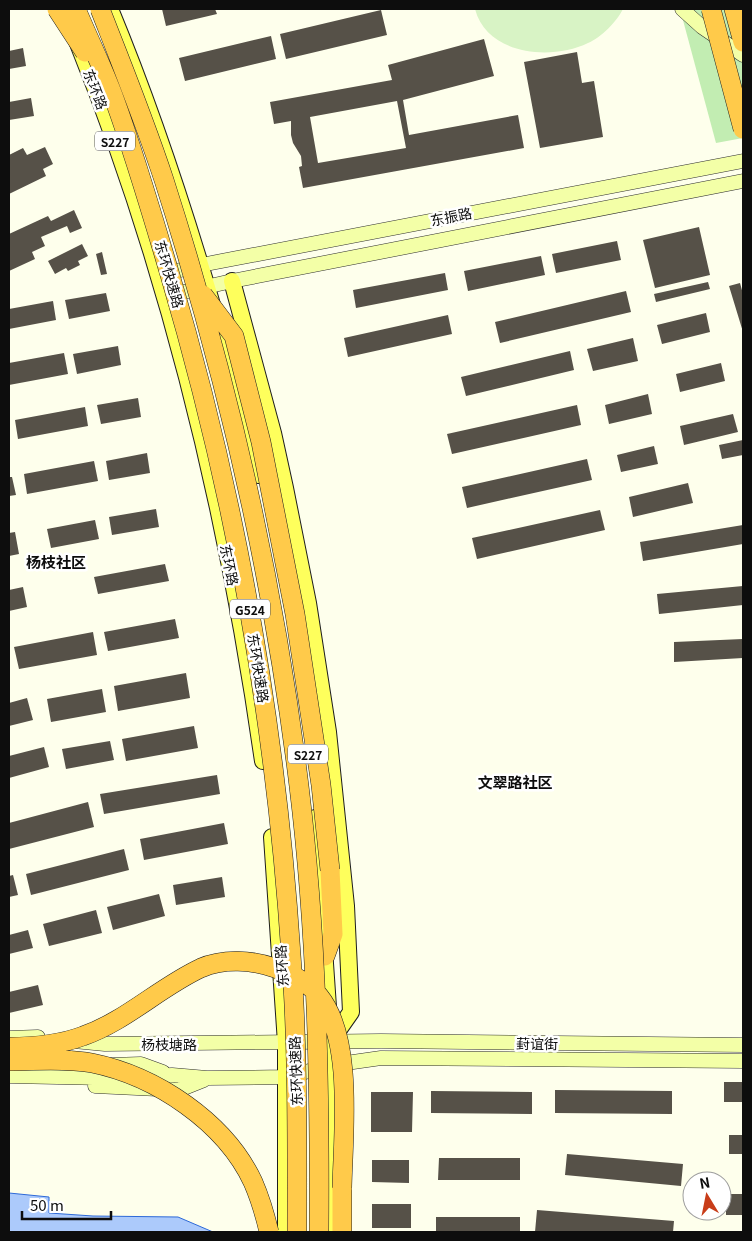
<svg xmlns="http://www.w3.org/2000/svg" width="752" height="1241" font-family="Georgia,'Noto Sans SC',serif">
	<rect width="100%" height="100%" fill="#feffec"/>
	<path fill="#c2edb2" d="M680 9H743V138L716 143Z"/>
	<path fill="#d8f3c5" d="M475 9H623C617 21 601 38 588 43 551 61 487 55 475 9Z"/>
	<path fill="#accafb" stroke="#2d69d8" d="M9 1193 49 1197V1213L93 1216 178 1217 213 1232H9Z"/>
	<path fill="#565148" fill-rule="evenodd" d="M162 9H215L217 14 166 26Z
		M381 10 387 35 286 59 280 34Z
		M271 36 276 59 185 81 179 58Z
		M484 39 494 76 403 100 409 135 518 115 524 148 303 188 299 167 302 166 301 156 293 143 291 135V121L274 124 270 102 392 80 388 65ZM397 101 406 148 318 163 310 117Z
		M23 48 26 66 9 69V51Z
		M577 52 582 83 594 81 603 137 540 148 524 62Z
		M31 98 34 116 9 120V102Z
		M45 147 53 164 43 169 46 176 9 194V155L23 148 27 155Z
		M74 210 82 228 70 233 67 226 41 237 45 246 32 252 35 259 9 271V234L48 216 51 221Z
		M699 227 710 275 655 288 643 240Z
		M617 241 621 260 556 273 552 254Z
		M82 244 88 256 78 261 80 265 68 271 66 268 55 274 48 261Z
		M102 252 107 274 101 275 96 254Z
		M541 256 545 275 468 291 464 271Z
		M445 273 448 290 356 308 353 290Z
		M708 282 710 289 656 302 654 294Z
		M740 283 743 294V332L729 286Z
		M626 291 631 312 500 343 495 322Z
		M106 293 110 311 69 319 65 300Z
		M53 301 56 320 9 329V309Z
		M706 313 710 332 662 344 657 325Z
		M448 315 452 334 348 357 344 338Z
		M633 338 638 361 593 371 587 349Z
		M118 346 121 365 77 374 73 354Z
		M570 351 574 370 466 396 461 377Z
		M64 353 68 374 9 385V363Z
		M721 363 725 381 680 392 676 374Z
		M648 394 652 414 609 424 605 405Z
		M138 398 141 417 101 424 97 405Z
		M577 405 581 425 452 454 447 434Z
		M85 407 88 426 18 439 15 420Z
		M733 414 738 432 684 445 680 426Z
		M743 440V455L722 459 719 445Z
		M654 446 658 464 621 472 617 455Z
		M147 453 150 473 109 480 106 461Z
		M587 459 592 480 467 508 462 487Z
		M94 461 98 481 27 494 24 474Z
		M9 477H12L16 495 9 496Z
		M688 483 693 503 633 517 629 497Z
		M156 509 159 527 112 535 109 517Z
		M600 510 605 530 477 559 472 538Z
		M95 520 99 539 51 548 47 529Z
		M743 525V544L643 561 640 542Z
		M15 532 19 554 9 556V533Z
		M165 564 169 581 98 594 94 577Z
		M743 586V605L659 614 657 594Z
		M23 587 27 607 9 611V590Z
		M175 619 179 638 108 651 104 632Z
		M93 632 97 655 19 669 14 647Z
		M743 639V658L674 662V642Z
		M186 673 190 698 118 711 114 686Z
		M102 689 106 712 51 722 47 699Z
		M27 698 33 720 9 726V703Z
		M194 726 198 748 126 761 122 739Z
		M110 741 114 760 66 769 62 749Z
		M44 747 49 767 9 778V756Z
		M217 775 220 794 104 814 100 794Z
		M88 802 94 827 9 849V823Z
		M224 823 228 844 144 860 140 839Z
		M124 849 129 870 31 895 26 874Z
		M13 875 18 895 9 897V876Z
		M222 877 225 897 176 905 173 885Z
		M159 894 165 916 113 930 107 907Z
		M96 910 102 933 49 946 43 924Z
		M28 930 33 948 9 954V935Z
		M38 985 43 1005 9 1013V992Z
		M724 1082H743V1102H724Z
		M555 1090 672 1091V1114L555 1113Z
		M431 1091 532 1092V1114L431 1113Z
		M371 1092H413L412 1132H371Z
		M729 1135H743V1154H729Z
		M567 1154 683 1164 681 1186 565 1175Z
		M439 1158H520V1180H438Z
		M372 1160H409V1183L372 1182Z
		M726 1194H743V1215H726Z
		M372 1204H411V1228H372Z
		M537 1210 674 1221 673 1232H535Z
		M436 1217H520V1232H436Z"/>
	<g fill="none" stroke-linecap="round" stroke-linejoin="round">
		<defs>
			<path id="secondary" d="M682 9 702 27 743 55
				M160 275 201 265 743 161
				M166 296 232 281 743 181
				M9 1038 38 1037
				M74 1041 105 1044 381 1041 743 1045
				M111 1065 141 1064 163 1072
				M9 1076 106 1078 172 1075 207 1078 286 1077 332 1065 381 1058 743 1061
				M95 1086 179 1090 204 1080"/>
			<path id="primary" d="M110 9C153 113 188 220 219 329 233 377 248 426 258 475
				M77 41C170 272 228 515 263 761
				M232 281 273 433 285 488 308 603 328 732 346 906 351 1012 330 1042
				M315 818 332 1065V1232
				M272 837 286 1043V1232"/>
			<path id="highway" d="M734 9 743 42
				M325 956 333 934 330 870
				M342 1232V1188"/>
		</defs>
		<use href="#secondary" stroke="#2f2f2f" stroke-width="15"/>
		<use href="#primary" stroke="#1e1e1e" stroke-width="18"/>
		<use href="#highway" stroke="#1e1e1e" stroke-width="20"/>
		<use href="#secondary" stroke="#f3ffa7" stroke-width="14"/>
		<use href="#primary" stroke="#feff5c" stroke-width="16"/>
		<use href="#highway" stroke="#ffca4a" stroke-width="19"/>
		<defs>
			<path id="highway-bridge" d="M57 9 85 52
				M76 9C89 40 104 70 115 101 136 159 153 217 170 275 236 498 276 724 291 955 298 1047 297 1140 297 1232
				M100 9C122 65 145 122 164 180 227 377 274 581 299 786 317 934 320 1083 319 1232
				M711 9 743 129
				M203 295 234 336 261 442 295 614 321 785 330 870
				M9 1047C35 1047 59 1045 83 1036 126 1021 160 987 201 968 224 958 252 960 275 968 292 974 308 982 319 996 354 1039 343 1135 342 1188
				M9 1061C36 1061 66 1058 92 1063 156 1076 225 1122 253 1182 260 1198 265 1215 269 1232"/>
		</defs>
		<use href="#highway-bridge" stroke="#1e1e1e" stroke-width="20" stroke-linecap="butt"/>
		<use href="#highway-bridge" stroke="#ffca4a" stroke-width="19"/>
	</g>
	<g text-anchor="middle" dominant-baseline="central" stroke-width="5" stroke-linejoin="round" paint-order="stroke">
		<g fill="#fff" stroke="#565656" stroke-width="1">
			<rect x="95" y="131.5" width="40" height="19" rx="4"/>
			<rect x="230" y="599.5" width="40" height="19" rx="4"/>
			<rect x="288" y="744.5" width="40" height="19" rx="4"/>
		</g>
		<g font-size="12" font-weight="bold" fill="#0d0d0d">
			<text x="115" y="141">S227</text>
			<text x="250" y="609">G524</text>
			<text x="308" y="754">S227</text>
		</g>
		<g font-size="14" fill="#0d0d0d" stroke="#fff">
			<text transform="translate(96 89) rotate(69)">东环路</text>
			<text transform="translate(451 216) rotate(-11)">东振路</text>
			<text transform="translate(170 274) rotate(74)">东环快速路</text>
			<text transform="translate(230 565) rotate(79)">东环路</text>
			<text transform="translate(259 668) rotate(81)">东环快速路</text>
			<text transform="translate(281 966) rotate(-94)">东环路</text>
			<text transform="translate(537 1043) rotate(1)">葑谊街</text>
			<text x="169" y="1044">杨枝塘路</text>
			<text transform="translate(295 1071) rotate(-92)">东环快速路</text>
		</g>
		<g font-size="15" font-weight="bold" fill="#0d0d0d" stroke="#fff">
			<text x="56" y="561">杨枝社区</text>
			<text x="515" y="781">文翠路社区</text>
		</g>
	</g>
	<rect width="752" height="1241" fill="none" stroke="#0d0d0d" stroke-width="20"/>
	<g transform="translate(707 1196) rotate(350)"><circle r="24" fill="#ffffff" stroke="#9e9e9e"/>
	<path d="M0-4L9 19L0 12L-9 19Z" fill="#c83d19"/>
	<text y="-8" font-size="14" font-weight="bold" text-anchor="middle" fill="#0d0d0d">N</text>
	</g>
	<path d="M22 1211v8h89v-8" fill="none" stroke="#0d0d0d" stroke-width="2.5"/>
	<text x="30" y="1211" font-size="15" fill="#0d0d0d" stroke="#ffffff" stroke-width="4" paint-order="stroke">50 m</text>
</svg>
